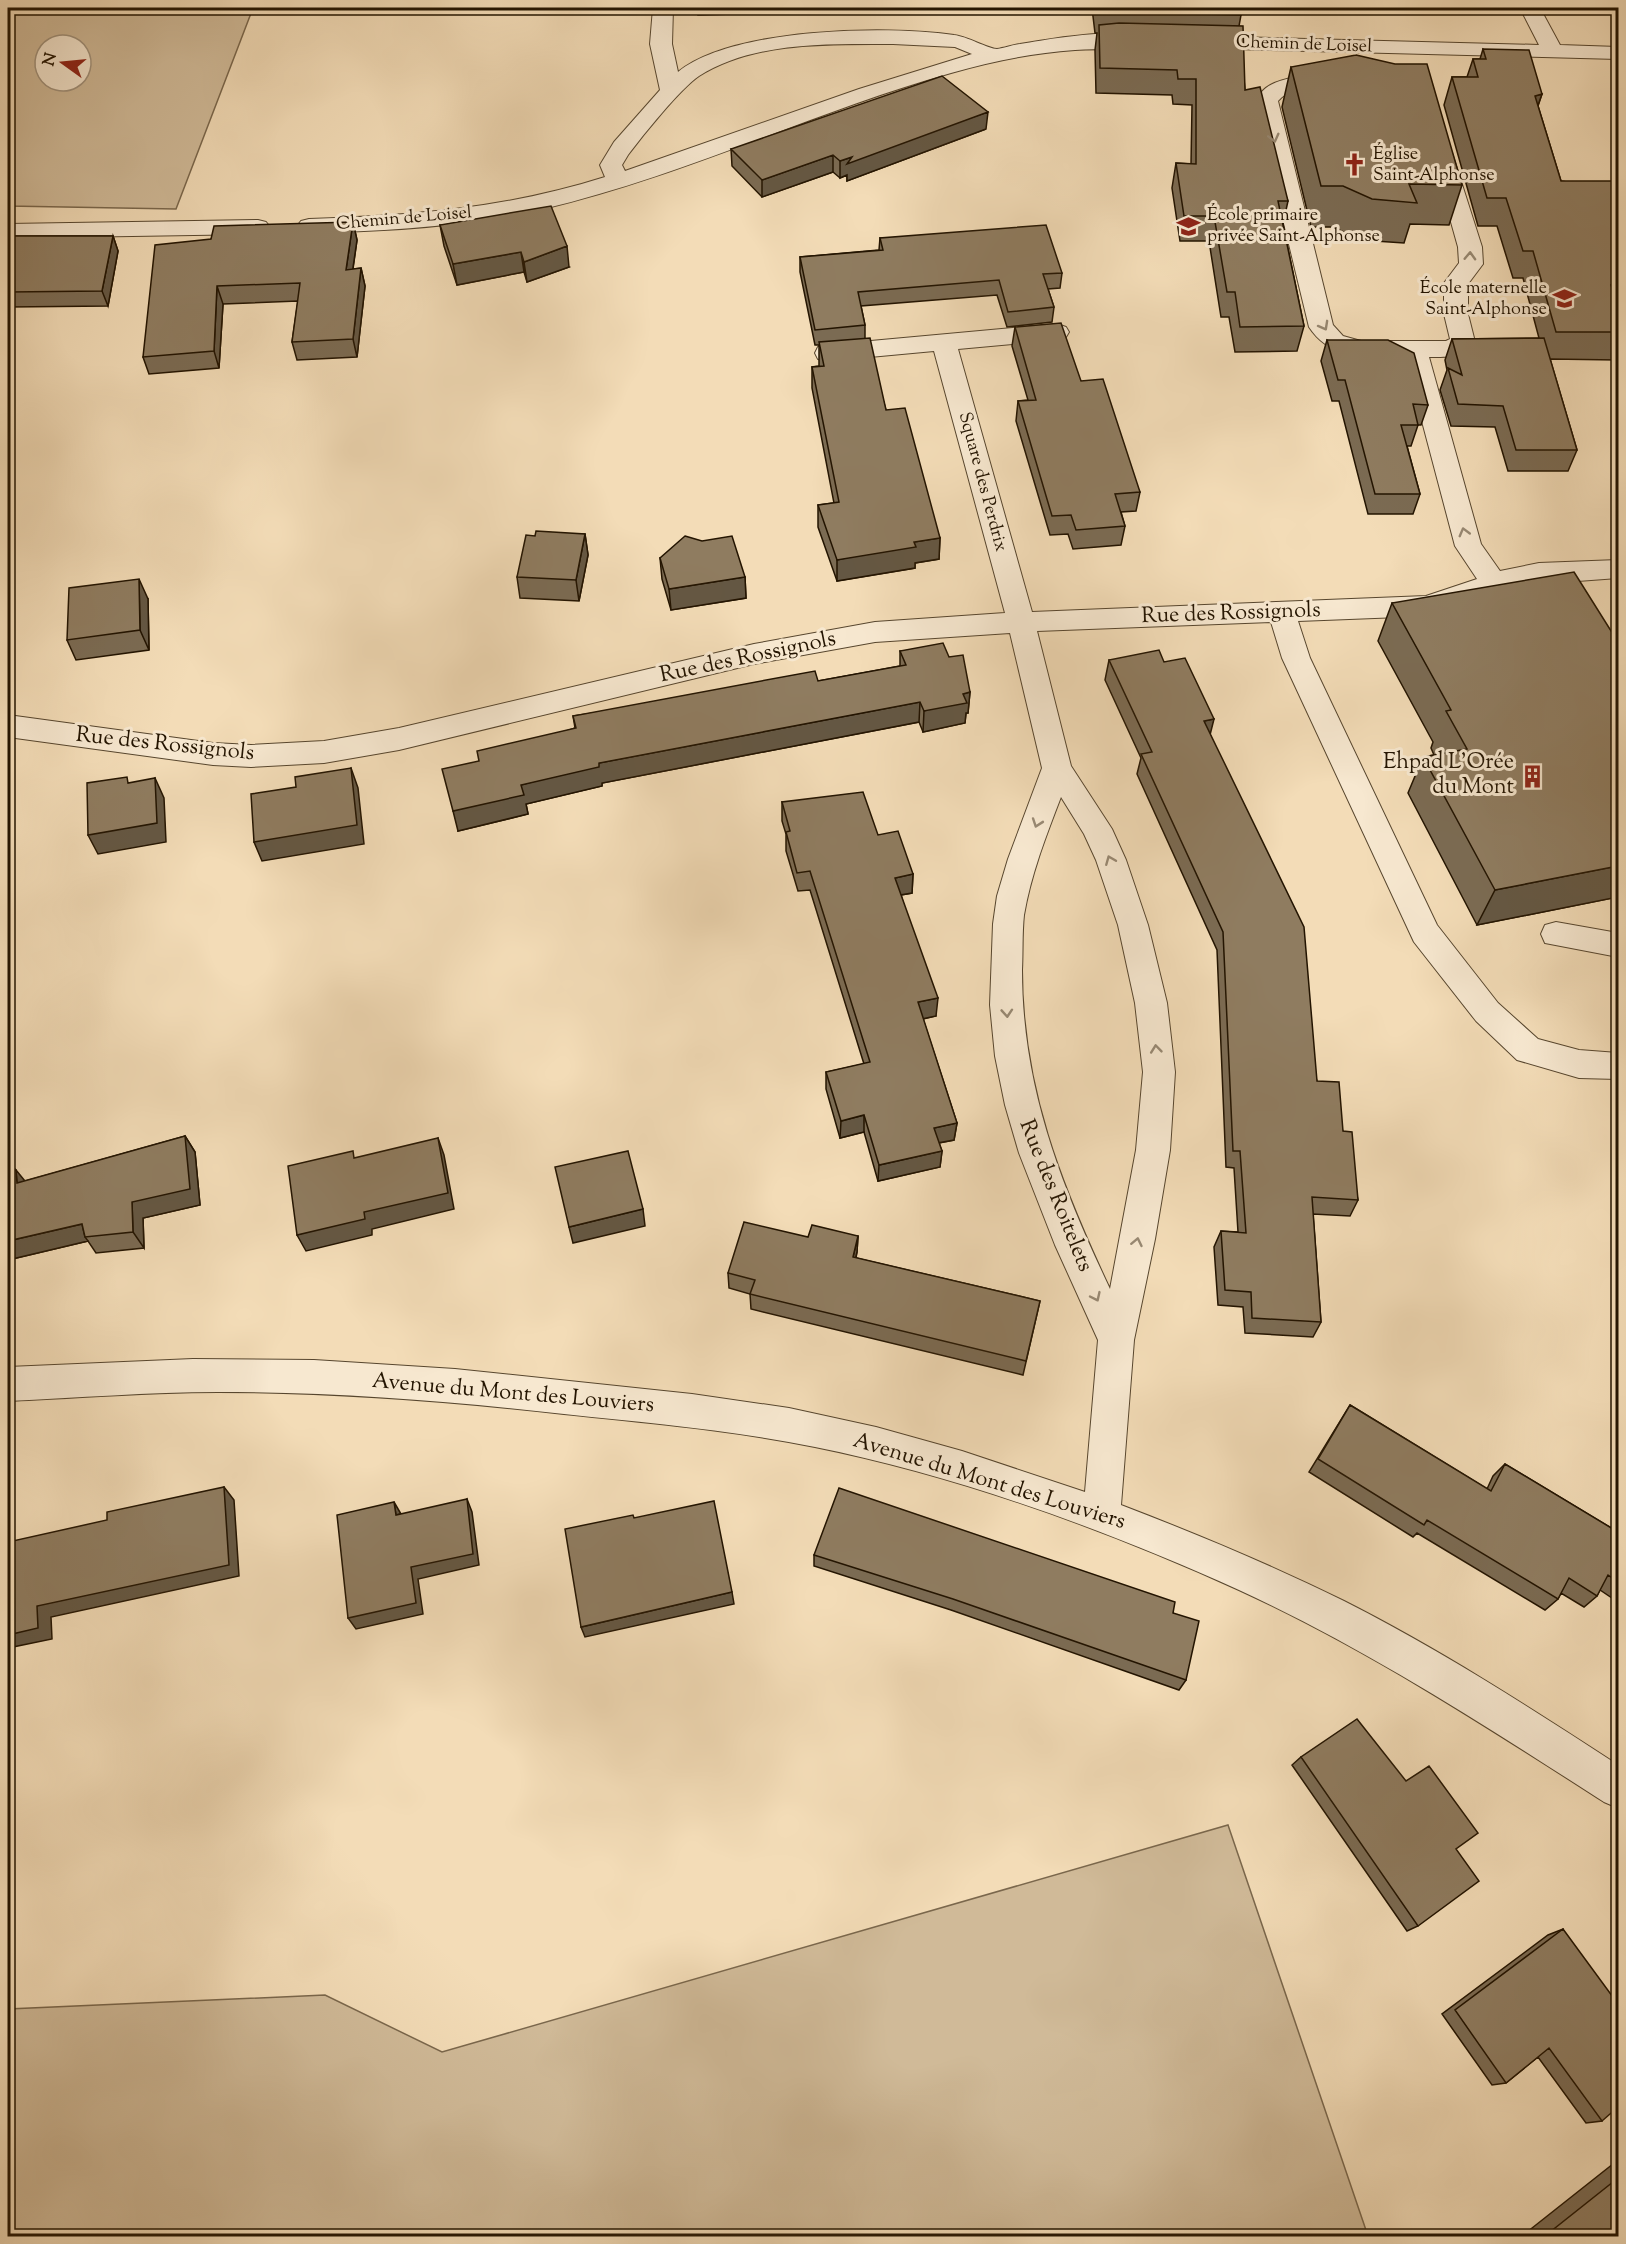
<svg xmlns="http://www.w3.org/2000/svg" width="1626" height="2244" font-family="'Sorts Mill Goudy',serif">
	<rect width="100%" height="100%" fill="#f3dcb7"/>
	<filter id="stains"><feTurbulence type="fractalNoise" baseFrequency=".00333" numOctaves="4"/><feColorMatrix values="0 0 0 0 .2 0 0 0 0 .09 0 0 0 0 .02 0 0 0 .5 -.17"/></filter>
	<radialGradient id="worn" r=".72"><stop offset=".6" stop-color="#630" stop-opacity="0"/><stop offset="1" stop-color="#630" stop-opacity=".3"/></radialGradient>
	<path fill="#d0ba98" stroke="#7a674c" stroke-width="1.5" fill-rule="evenodd" d="M8 8H253L176 209 8 206ZM45 45H81V81H45Z
		M1228 1825 1368 2236H8V2009L325 1995 442 2052Z"/>
	<g fill="none" stroke-linecap="round" stroke-linejoin="round">
		<defs>
			<path id="minor" d="M653 8H673L672 44 678 72C732 28 887 25 954 35 966 36 989 49 997 49 1005 48 1012 45 1020 44 1054 38 1114 28 1147 37L1151 41 1147 45C1125 51 1099 48 1075 50 1033 53 992 61 951 73 813 112 683 176 543 209 466 227 387 231 309 233L301 231 297 226 301 221 309 219C410 216 508 208 605 177L600 165 614 142 660 90 650 44ZM893 44 955 47 972 54 859 89 625 171 622 165 628 155C643 135 680 89 699 76 754 41 830 44 893 44Z
				M1520 8H1540L1560 45 1618 47V59L1198 48 1191 46 1187 42 1191 38 1198 36 1539 45Z
				M1297 77 1341 78 1344 83 1341 88C1319 93 1295 82 1278 101L1333 325 1343 336 1361 341H1446L1450 339 1444 314V283L1459 263 1458 247 1433 158 1436 153 1444 151 1452 153 1482 247 1483 264 1468 284V314L1475 342C1465 358 1446 357 1429 357L1481 544 1500 571 1539 563 1618 560V578L1523 585 1426 616 1298 621 1310 658 1437 925 1498 1003 1538 1039 1579 1050 1618 1053V1079L1579 1078 1517 1060 1476 1021 1414 942 1282 658 1271 622 1037 631 1071 766 1112 829 1126 860 1148 925 1167 1003 1175 1072 1170 1150 1155 1239 1134 1340 1121 1505C1197 1534 1271 1565 1344 1601 1439 1649 1529 1707 1618 1765V1808L1604 1802C1486 1726 1367 1649 1239 1590 1107 1530 958 1476 815 1447 732 1430 648 1423 564 1414 449 1401 334 1392 218 1392 148 1392 78 1398 8 1401V1367L193 1359 314 1360 455 1369 692 1394 789 1408 876 1427 962 1451 1085 1492 1098 1340 1055 1245 1019 1153 1005 1105 995 1056 990 1005 993 924 997 896 1008 859 1042 768 1010 633 875 642 754 664 399 750 324 763 251 767 213 765 8 737V715L213 743 251 745 324 741 399 728 754 644 875 622 1005 613 934 351 827 361 818 359 815 353 818 347 827 345 1057 324 1066 327 1069 332 1066 337 1057 340 958 349 1032 612 1426 596 1477 579 1455 546 1405 357C1369 357 1331 361 1309 327L1256 108C1256 86 1279 80 1297 77ZM1061 797 1084 834 1096 860 1118 925 1135 1003 1143 1072 1136 1150 1110 1289C1061 1185 1022 1087 1022 970 1023 952 1022 933 1024 915 1031 874 1046 836 1061 797Z
				M258 220 266 222 270 227 266 232 258 234 8 238V224Z
				M1556 922 1618 933V957L1545 943 1541 934 1545 925Z"/>
		</defs>
		<use href="#minor" stroke="#57462e" stroke-width="2"/>
		<use href="#minor" fill="#f7e8d0" fill-rule="evenodd"/>
	</g>
	<path fill="#7b6b53" stroke="#231401" stroke-width="1.5" d="M698 8H810V12L698 15Z
		M1092 8H1311L1310 9 1241 8V15L1239 26 1245 90 1288 201 1283 224 1304 326 1297 351 1235 352 1229 317H1221L1209 241H1180L1172 188 1176 163 1191 164 1192 105 1173 104 1172 95 1096 93 1095 50 1097 33H1095Z
		M1483 49 1542 94 1538 106 1561 181 1618 190V356L1617 360 1550 359 1577 450 1568 471H1508L1495 427 1451 426 1440 390 1447 370 1445 360 1452 339 1539 338 1523 278H1513L1497 226H1478L1444 105 1452 77H1467L1473 59H1480Z
		M1291 67 1462 185 1449 225 1410 224 1404 243 1360 240 1333 227H1311L1282 107Z
		M986 129 847 181V175L840 178 833 172 762 197 732 166 731 149Z
		M353 222 357 240 353 269 361 268 365 286 357 357 297 360 292 342 298 301 223 304 219 368 149 374 143 357 211 239Z
		M440 225 569 267 527 282 524 272 457 285 444 246Z
		M8 236H113L118 251 108 306 8 307Z
		M880 238 1062 273 1060 288 1048 289 1054 307 1052 322 1007 327 997 295 861 306 865 325V338L886 410 940 538 939 559 915 563V568L837 581 818 527V505L834 503 812 388V367L819 366V345H815L800 272V257L879 250Z
		M1015 327 1081 381 1140 492 1136 511 1121 512 1125 526 1121 545 1073 549 1068 534 1050 535 1016 421 1018 401 1028 400 1012 346Z
		M1327 340 1428 405 1421 425H1418L1411 446H1407L1420 494 1413 514H1368L1339 401H1332L1321 361Z
		M585 534 588 555 579 601 520 598 517 577 535 536Z
		M660 558 745 577 746 598 671 610 662 579Z
		M148 599 149 650 76 660 67 640Z
		M1392 603 1618 642V897L1477 925 1408 793 1423 757 1434 755 1431 748 1433 742 1378 641Z
		M900 651 949 657 970 692 968 713H966L965 723 923 732 919 722 602 783V786L526 804 528 814 458 831 479 761 575 728 573 716 818 681 900 666Z
		M1109 660 1164 662 1210 734 1317 1081 1343 1131 1358 1200 1350 1216 1313 1214 1321 1322 1313 1337 1245 1333 1243 1307 1218 1305 1214 1247 1221 1231 1238 1232 1234 1168 1226 1167 1217 950 1137 774 1141 758 1105 680Z
		M782 802 878 835 913 874 912 893 901 895 936 1016 923 1019 957 1123 954 1140 939 1143 942 1151 940 1167 878 1181 864 1132 840 1138 826 1089V1072L864 1064 810 890 798 891 786 851V834L782 821Z
		M185 1136 195 1152 200 1205 143 1218 144 1248 96 1253 88 1241 8 1260 25 1181Z
		M858 1236 857 1252 856 1258 1040 1301 1023 1375 751 1309 750 1294 729 1288 728 1273 808 1237Z
		M1350 1405 1487 1489 1493 1476 1505 1464 1618 1532V1602L1600 1590 1597 1596 1584 1607 1561 1593 1558 1599 1545 1610 1417 1533 1413 1537 1309 1472Z
		M814 1555 1173 1613 1186 1680 1179 1690 951 1610 814 1566Z
		M1301 1757 1456 1849 1418 1926 1407 1931 1292 1765Z
		M1563 1929 1602 2121 1586 2123 1538 2057 1506 2083 1492 2085 1442 2014 1548 1935Z
		M1618 2160V2236H1522Z"/>
	<path fill="#645743" stroke="#231401" stroke-width="1.5" d="M1542 94 1532 122 1535 96Z
		M988 112 986 129 847 181V175L840 178V161Z
		M833 155V172L762 197V180Z
		M353 222 357 240 350 288 346 270Z
		M113 236 118 251 108 306 102 291Z
		M567 246 569 267 527 282 524 262Z
		M521 252 524 272 457 285 453 264Z
		M361 268 365 286 357 357 353 339Z
		M217 286 223 304 219 368 214 351Z
		M8 435 10 441 8 482Z
		M585 534 588 555 579 601 576 580Z
		M940 538 939 559 915 563V568L837 581V560L914 542Z
		M745 577 746 598 671 610 669 589Z
		M139 579 148 599 149 650 140 630Z
		M970 692 968 713H966L965 723 923 732 924 711 963 694Z
		M920 702 919 722 602 783V786L526 804 528 814 458 831 453 811 521 785 599 763Z
		M1214 719 1209 739 1204 721Z
		M351 768 358 788 364 844 262 861 254 842Z
		M155 778 164 798 166 842 98 854 88 835Z
		M1618 866V897L1477 925 1495 890Z
		M913 874 912 893 894 896 895 878Z
		M938 998 936 1016 917 1020 918 1002Z
		M864 1115V1132L840 1138 841 1121Z
		M957 1123 954 1140 932 1144 934 1128Z
		M185 1136 195 1152 200 1205 143 1218 144 1248 133 1232 132 1202Z
		M438 1138 444 1155 454 1209 372 1229V1235L306 1251 297 1235 364 1212Z
		M942 1151 940 1167 878 1181 879 1165Z
		M16 1170 29 1186 17 1183Z
		M643 1209 645 1226 573 1243 569 1227Z
		M82 1224 85 1237 88 1241 8 1260V1241Z
		M858 1236 857 1252 852 1273 853 1257Z
		M224 1487 234 1500 239 1576 51 1617 52 1639 8 1648V1635L37 1606Z
		M467 1499 472 1512 479 1565 418 1579 423 1614 356 1629 348 1618 411 1567Z
		M394 1502 401 1514 396 1515Z
		M732 1592 734 1604 585 1637 581 1627Z"/>
	<path fill="#8f7c60" stroke="#231401" stroke-width="1.5" d="M1097 8H1241V15L1118 12 1097 14Z
		M1119 23 1243 26 1245 90 1260 87 1288 201H1278L1304 326 1240 327 1235 292H1227L1214 216H1184L1176 163 1196 164V79H1178L1177 70 1100 68 1099 25Z
		M1483 49 1529 50 1542 94 1535 96 1561 181H1615L1618 190V285H1611L1618 306V332H1556L1533 251H1523L1506 198H1487L1452 77H1478L1473 59H1486Z
		M1356 55 1395 64H1427L1462 185 1409 184 1417 203 1372 199 1343 186H1321L1291 67Z
		M942 76 988 112 847 164 852 157 840 161 833 155 762 180 731 149Z
		M551 206 567 246 524 262 521 252 453 264 440 225Z
		M353 222 346 270 361 268 353 339 292 342 300 283 217 286 214 351 143 357 155 245 211 239 214 226Z
		M1046 225 1062 273 1043 274 1054 307 1008 312 999 280 858 292 865 325 815 330 800 257 883 250 880 238Z
		M8 236H113L102 291 8 292Z
		M1061 323 1081 381 1103 379 1140 492 1115 494 1125 526 1076 530 1071 515 1052 516 1018 401 1036 400 1015 327Z
		M870 338 886 410 905 408 940 538 914 542 916 547 837 560 818 505 839 502 812 367 824 366 819 342Z
		M1544 338 1577 450H1516L1503 406 1458 404 1448 368 1462 375 1452 339Z
		M1327 340H1388L1414 353 1428 405 1413 404 1418 425H1401L1420 494H1375L1345 380H1338Z
		M536 531 585 534 576 580 517 577 526 535 535 536Z
		M685 536 702 541 732 536 745 577 669 589 660 558Z
		M1574 572 1618 642V866L1495 890 1423 757 1467 749 1446 711 1451 710 1392 603Z
		M139 579 140 630 67 640 69 588Z
		M943 643 949 657 963 655 970 692 963 694 967 703 924 711 920 702 599 763V767L521 785 524 795 453 811 442 769 479 761 477 751 576 728 573 716 815 671 818 681 906 665 900 651Z
		M1159 650 1164 662 1185 658 1214 719 1204 721 1304 927 1317 1081 1339 1082 1343 1131 1352 1132 1358 1200 1312 1197 1321 1322 1252 1318 1251 1292 1225 1290 1221 1231 1246 1233 1240 1151H1233L1223 932 1141 754 1152 752 1109 660Z
		M351 768 357 825 254 842 251 794 296 787 295 777Z
		M127 777 128 783 155 778 157 823 88 835 87 783Z
		M863 792 878 835 898 831 913 874 895 878 938 998 918 1002 957 1123 934 1128 942 1151 879 1165 864 1115 841 1121 826 1072 870 1062 810 871 797 873 786 832 790 831 782 802Z
		M185 1136 190 1189 132 1202 133 1232 85 1237 82 1224 8 1241V1172L16 1170 17 1183Z
		M438 1138 448 1193 364 1212 365 1219 297 1235 288 1166 353 1151 354 1158Z
		M628 1151 643 1209 569 1227 555 1167Z
		M744 1222 808 1237 812 1225 858 1236 853 1257 1040 1301 1026 1361 750 1294 755 1280 728 1273Z
		M1350 1405 1491 1491 1505 1464 1618 1532V1582L1608 1575 1597 1596 1569 1578 1558 1599 1427 1520 1424 1525 1318 1459Z
		M224 1487 229 1565 37 1606 38 1628 8 1635V1542L107 1520V1512Z
		M839 1488 1175 1602 1173 1613 1199 1621 1186 1680 953 1599 814 1555Z
		M467 1499 473 1554 411 1567 416 1603 348 1618 337 1515 394 1502 396 1515Z
		M714 1501 732 1592 581 1627 565 1529 633 1515 634 1518Z
		M1357 1719 1406 1781 1429 1766 1478 1833 1456 1849 1479 1881 1418 1926 1301 1757Z
		M1563 1929 1618 2004V2107L1602 2121 1549 2048 1506 2083 1455 2010Z
		M1618 2178V2236H1545Z"/>
	<defs><path id="oneway-chevron" d="M-2-3.5L2.5 0L-2 3.5" fill="none" stroke-width="1.6" stroke-linecap="round" stroke-linejoin="round" transform="scale(1.5)"/></defs>
	<g stroke="#988973">
		<use href="#oneway-chevron" transform="translate(1274 138) rotate(76)"/>
		<use href="#oneway-chevron" transform="translate(1470 256) rotate(-88)"/>
		<use href="#oneway-chevron" transform="translate(1324 326) rotate(61)"/>
		<use href="#oneway-chevron" transform="translate(1464 532) rotate(-105)"/>
		<use href="#oneway-chevron" transform="translate(1037 823) rotate(109)"/>
		<use href="#oneway-chevron" transform="translate(1110 860) rotate(-112)"/>
		<use href="#oneway-chevron" transform="translate(1007 1013) rotate(86)"/>
		<use href="#oneway-chevron" transform="translate(1156 1049) rotate(-96)"/>
		<use href="#oneway-chevron" transform="translate(1137 1242) rotate(-78)"/>
		<use href="#oneway-chevron" transform="translate(1096 1297) rotate(65)"/>
	</g>
	<defs>
		<symbol id="church-bare" viewBox="-9 -9 18 18"><path d="M-1.2-6h2.4v3.5h3.3v2.4h-3.3V6h-2.4V-.1h-3.3v-2.4h3.3Z" fill="#8f2418" stroke="#f7e8d0" stroke-width="2.5" paint-order="stroke"/></symbol>
		<symbol id="school-bare" viewBox="-9 -9 18 18"><path d="M0-5L7-2L0 1L-7-2ZM-4 1L0 2.5L4 1V4Q0 6-4 4Z" fill="#8f2418" stroke="#f7e8d0" stroke-width="2.5" paint-order="stroke"/></symbol>
		<symbol id="building-bare" viewBox="-9 -9 18 18"><path d="M-4-6H4V6H1V3H-1V6H-4ZM-2.5-4.3h1.7v1.8h-1.7ZM.8-4.3h1.7v1.8H.8ZM-2.5-1h1.7V.8h-1.7ZM.8-1h1.7V.8H.8Z" fill="#8f2418" stroke="#f7e8d0" stroke-width="2.5" paint-order="stroke"/></symbol>
	</defs>
	<g fill-rule="evenodd">
		<use href="#church-bare" x="1338" y="148" width="33" height="33"/>
		<use href="#school-bare" x="1172" y="210" width="33" height="33"/>
		<use href="#school-bare" x="1548" y="282" width="33" height="33"/>
		<use href="#building-bare" x="1516" y="760" width="33" height="33"/>
	</g>
	<g text-anchor="middle" dominant-baseline="central" stroke-width="6" stroke-linejoin="round" paint-order="stroke">
		<g font-size="18" fill="#231401" stroke="#f7e8d0">
			<text transform="translate(1304 45) rotate(2)">Chemin de Loisel</text>
			<text transform="translate(404 219) rotate(-5)">Chemin de Loisel</text>
			<text transform="translate(982 482) rotate(75)">Square des Perdrix</text>
		</g>
		<g font-size="18" fill="#231401" stroke="#f7e8d0" text-anchor="start">
			<text x="1373" y="155">Église<tspan x="1373" dy="21">Saint-Alphonse</tspan></text>
			<text x="1207" y="216">École primaire<tspan x="1207" dy="21">privée Saint-Alphonse</tspan></text>
			<text x="1547" y="289" text-anchor="end">École maternelle<tspan x="1547" dy="21">Saint-Alphonse</tspan></text>
		</g>
		<g font-size="22" fill="#231401" stroke="#f7e8d0">
			<text transform="translate(1231 614) rotate(-2)">Rue des Rossignols</text>
			<text transform="translate(748 658) rotate(-12)">Rue des Rossignols</text>
			<text transform="translate(165 745) rotate(6)">Rue des Rossignols</text>
			<text transform="translate(1055 1196) rotate(68)">Rue des Roitelets</text>
			<text transform="translate(513 1394) rotate(5)">Avenue du Mont des Louviers</text>
			<text transform="translate(989 1482) rotate(17)">Avenue du Mont des Louviers</text>
		</g>
		<g font-size="22" fill="#231401" stroke="#f7e8d0" text-anchor="end">
			<text x="1514" y="763">Ehpad L'Orée<tspan x="1514" dy="25">du Mont</tspan></text>
		</g>
	</g>
	<rect width="1626" height="2244" fill="none" stroke="#f3dcb7" stroke-width="30"/>
	<rect x="9" y="9" width="1608" height="2226" fill="none" stroke="#231401" stroke-width="3"/>
	<rect x="15" y="15" width="1596" height="2214" fill="none" stroke="#231401" stroke-width="1.5"/>
	<g transform="translate(63 63) rotate(285)"><circle r="28" fill="#f7e8d0" stroke="#a2937d" stroke-width="1.5"/>
	<path d="M0-4.5L10 22L0 15L-10 22Z" fill="#8f2418"/>
	<text y="-9" font-size="16" font-weight="bold" text-anchor="middle" fill="#231401">N</text>
	</g>
	<rect width="100%" height="100%" filter="url(#stains)"/>
	<rect width="100%" height="100%" fill="url(#worn)"/>
</svg>
